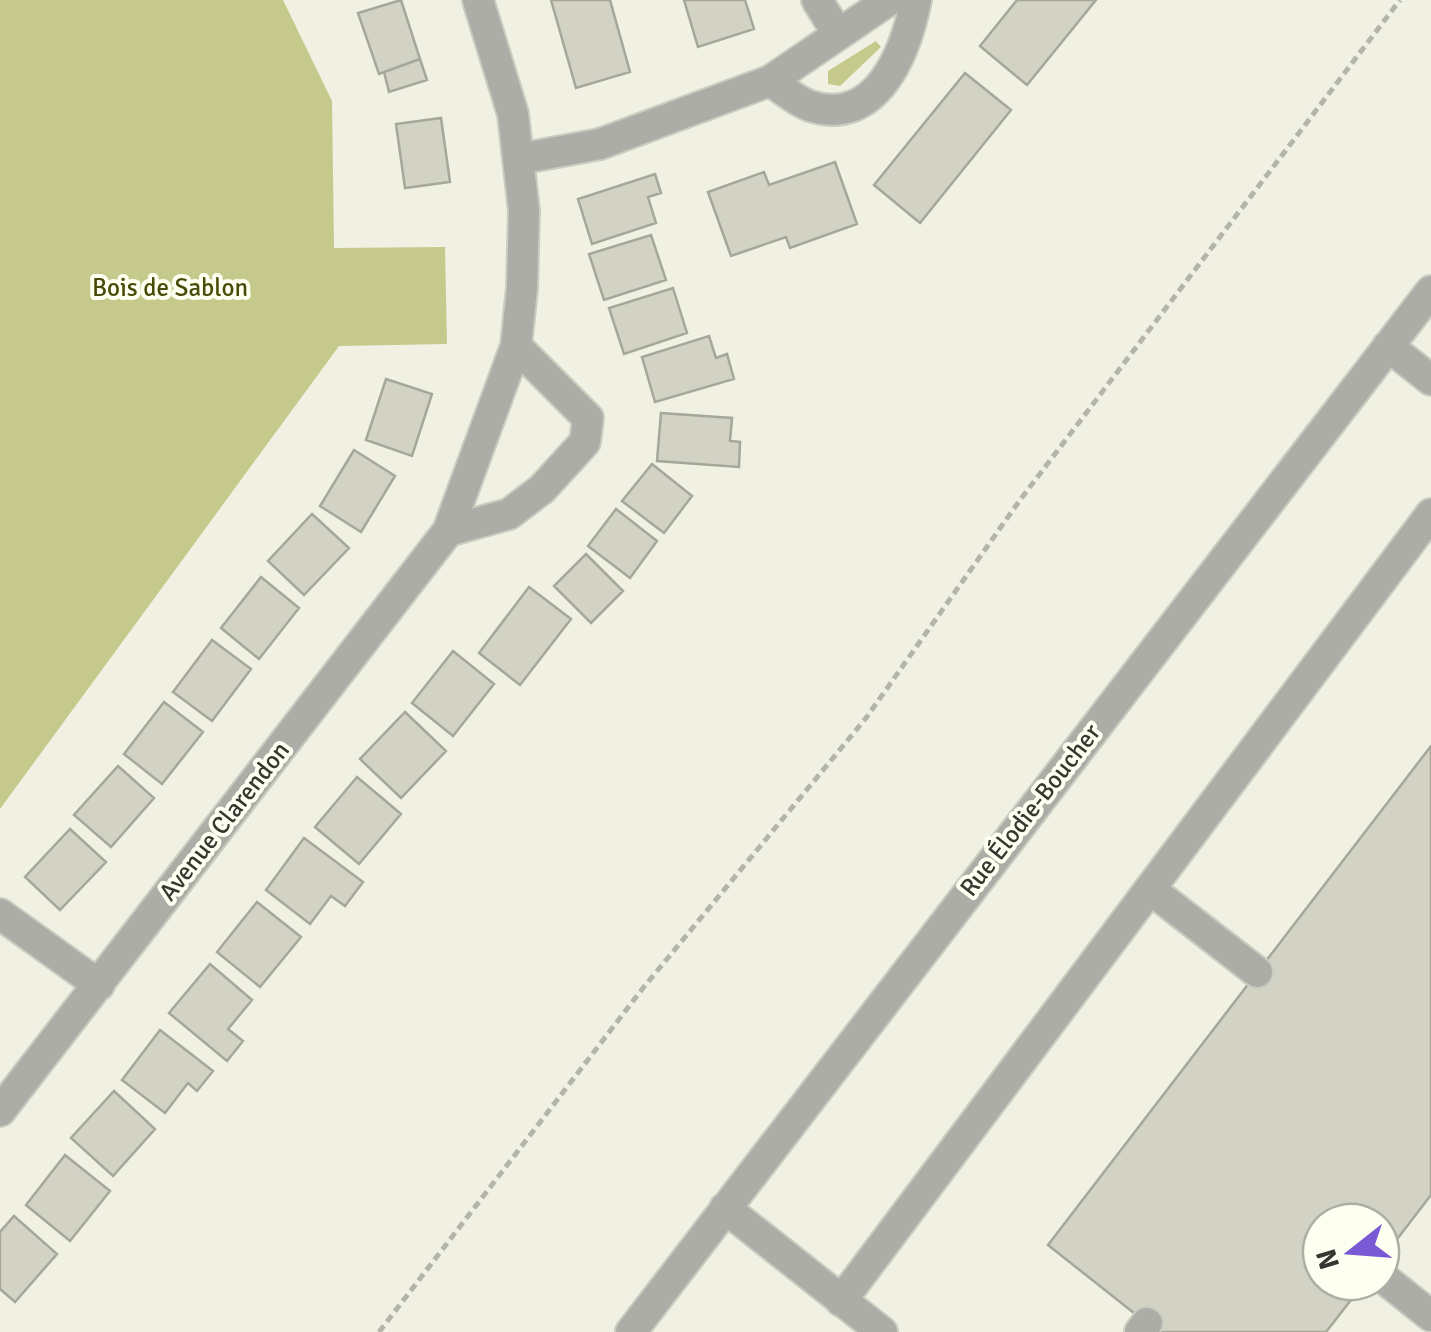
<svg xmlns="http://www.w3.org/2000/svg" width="1431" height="1332" font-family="Signika,sans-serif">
	<rect width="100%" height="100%" fill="#f0f1e3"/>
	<path fill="#c5c98b" d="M0 0H283L332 101 334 248 445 247 447 344 339 346 0 809Z
		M876 41 881 47 840 86 828 84V71Z"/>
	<path fill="#d2d3c5" stroke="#a6a799" stroke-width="2.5" d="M401 0 420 59 379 74 358 13Z
		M551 0H610L630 72 576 88Z
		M684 0H745L754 29 698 47Z
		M1017 0H1096L1027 85 980 46Z
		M420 59 427 80 389 92 384 72Z
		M965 73 1011 110 920 223 874 185Z
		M441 118 450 182 405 188 396 124Z
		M835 162 857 224 790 248 786 237 731 256 708 192 764 172 769 185Z
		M655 174 661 193 648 197 656 223 592 244 578 199Z
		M651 235 666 280 604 300 589 254Z
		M673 288 687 333 624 354 609 308Z
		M709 336 716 358 727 354 734 379 655 402 642 357Z
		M386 379 432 394 412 456 366 440Z
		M661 413 732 418 730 441 740 442 739 467 657 461Z
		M354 450 395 476 361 532 320 506Z
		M652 464 692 496 664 533 622 501Z
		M616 509 657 541 630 578 588 546Z
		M312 514 349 548 304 595 268 561Z
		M586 554 623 591 591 623 554 586Z
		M261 577 299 608 259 659 221 628Z
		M529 587 571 619 520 685 479 653Z
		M212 640 251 669 212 721 173 692Z
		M453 651 494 684 453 736 412 703Z
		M164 702 203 732 162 784 124 754Z
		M405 712 446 751 401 798 360 759Z
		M1431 746V1195L1381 1260V1222H1321V1282H1365L1326 1332H1158L1048 1245Z
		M118 766 154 798 111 847 74 815Z
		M357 777 401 814 359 864 315 827Z
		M70 829 106 862 60 910 25 877Z
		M304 838 363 882 345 906 331 896 310 924 266 890Z
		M257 902 301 937 260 987 217 952Z
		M210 964 252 1000 228 1029 243 1041 227 1061 169 1013Z
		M160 1030 213 1071 197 1091 188 1083 165 1113 122 1080Z
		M114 1091 155 1129 113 1176 71 1138Z
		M65 1155 110 1191 70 1241 26 1205Z
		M14 1216 57 1254 15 1302 0 1289V1232Z"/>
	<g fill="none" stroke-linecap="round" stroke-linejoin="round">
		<defs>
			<path id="minor" d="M817 0 838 34
				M770 81C783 89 796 101 810 106 877 128 906 51 916 0
				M519 159 600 144 770 81 889 0
				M1388 346 1431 380
				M448 531 509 514 542 489 585 442 588 418 516 346
				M1150 889 1257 972
				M0 914 99 985
				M0 1111 448 531 516 346 522 288 524 211 513 114 478 0
				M725 1208 882 1332
				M1381 1276 1431 1316
				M841 1301 1431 514
				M631 1332 1431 291
				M1140 1332 1147 1323"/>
		</defs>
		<use href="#minor" stroke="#cbccc0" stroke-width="34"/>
		<path stroke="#b4b4a9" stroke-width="5" stroke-dasharray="8 5" stroke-linecap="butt" d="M379 1332 643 988 866 718 1020 500 1400 0"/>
		<use href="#minor" stroke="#acada7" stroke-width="30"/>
	</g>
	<g text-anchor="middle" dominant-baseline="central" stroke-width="8" stroke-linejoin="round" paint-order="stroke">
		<g font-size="25" fill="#494b08" stroke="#fdfff0">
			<text x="170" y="287">Bois de Sablon</text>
		</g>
		<g font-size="25" fill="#373732" stroke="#fdfff0">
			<text transform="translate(1030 810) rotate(-52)">Rue Élodie-Boucher</text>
			<text transform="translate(224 821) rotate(-52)">Avenue Clarendon</text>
		</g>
	</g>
	<g transform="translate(1351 1252) rotate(253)"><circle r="48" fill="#fdfff0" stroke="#aeafa4" stroke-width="2.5"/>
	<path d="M0-8L18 38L0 25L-18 38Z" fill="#795ad4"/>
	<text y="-15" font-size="28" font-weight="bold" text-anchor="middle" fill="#373732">N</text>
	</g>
</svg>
